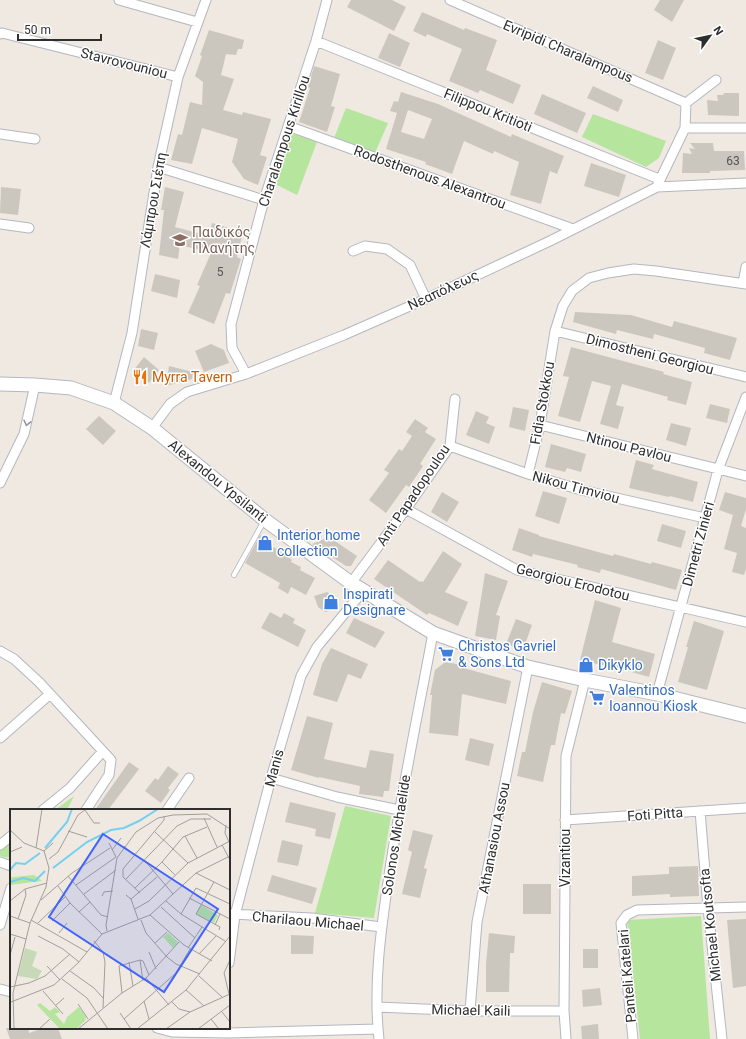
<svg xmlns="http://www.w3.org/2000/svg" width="746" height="1039" font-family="Roboto,sans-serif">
	<rect width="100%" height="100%" fill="#efe9e1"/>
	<path fill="#b6e59e" d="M346 108 388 123 375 153 334 138Z
		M593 114 666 141 659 158 646 167 582 137Z
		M291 133 317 142 297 195 275 184Z
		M74 796 67 810H55Z
		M345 806 391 816 374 918 315 913Z
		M11 841V858L0 856V849Z
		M701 916 710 1039H640L627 920Z"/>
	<path fill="#cbc7bf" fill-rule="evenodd" d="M351 0H392L406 7 394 31 347 7Z
		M660 0H684L672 22 654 10Z
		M422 12 464 30 465 28 497 40 486 70 521 85 513 104 480 90 478 93 449 81 462 49 427 34 426 37 413 31Z
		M209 30 244 40 242 49H238L236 55 226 54 221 75 234 79 223 110 242 115 243 112 271 119 260 155 267 157 258 185 244 179 232 162 238 139 202 128 192 164 171 160 178 134 182 135 190 102 202 105 203 82 195 76 202 56 200 55Z
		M389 33 410 43 400 67 378 58Z
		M658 40 676 48 663 80 645 73Z
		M314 66 340 74 331 106 335 107 327 132 299 122 310 88 308 87Z
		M593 86 623 100 618 112 587 98Z
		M401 92 438 104 511 137 512 134 564 156 557 174 550 171 541 204 510 195 519 162 494 151 493 154 464 141 452 174 425 164 426 162 386 149 397 113 390 111 394 101 398 102ZM408 110 432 119 424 139 401 132Z
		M724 93H739V116L708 115 707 100 718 101 717 95H723Z
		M542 94 586 113 577 133 534 114Z
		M690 143H713L714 151H744L745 170 710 171V173H682L683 153 692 154 689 148 695 149Z
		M591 163 626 175 619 197 584 186Z
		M1 187 21 189 18 215 0 213Z
		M165 187 184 192 175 227 209 236 212 223 243 232 237 257 241 259 230 294 226 293 214 324 188 313 200 286 197 285 211 253 180 245 178 259 159 255 164 210H161Z
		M155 274 180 280 177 298 151 291Z
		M575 312 631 315 672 327 674 321 737 338 730 360 704 353 705 348 654 334 653 339 617 330 616 334 573 322Z
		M141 329 158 333 154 350 138 346Z
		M211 344 224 350 229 363 204 372 195 351Z
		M571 347 664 372 663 374 692 382 686 405 667 400 668 397 622 384 616 405 624 407 618 429 600 424 611 386 592 381 580 422 558 416 569 377 563 376Z
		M144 357 159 370 149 383 133 371Z
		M169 366 193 372 192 379 166 386Z
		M710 404 730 409 727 423 706 418Z
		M513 407 529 410 525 431 509 427Z
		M476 411 489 417 486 423 495 427 489 444 466 435Z
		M99 416 116 431 103 445 86 429Z
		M415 419 428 428 425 432 436 439 420 464 423 466 409 487 406 485 386 513 369 500 389 473 384 470 399 449 402 451 412 436 406 432Z
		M671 423 691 428 686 446 666 440Z
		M551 444 586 454 581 472 567 468 565 472 545 467Z
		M636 460 654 465 652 469 698 482 693 502 670 496 669 497 629 488Z
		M543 491 567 498 559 524 535 516Z
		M442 492 459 502 447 522 431 512Z
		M725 492 746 498V509L741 526 746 528V569L744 575 732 572 737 553 724 549 733 515 719 510Z
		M662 524 686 531 681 548 657 541Z
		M519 528 539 535V536L613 556 614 554 651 564 652 562 682 570 676 590 601 569 600 573 577 567 578 565 533 554 532 557 512 550Z
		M260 535 271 541 269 545 289 555 288 557 292 560 291 562 301 567 300 570 315 578 306 595 291 587 288 594 278 588 280 583 245 563Z
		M329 537 357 556 351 566H346L312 544Z
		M443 551 462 564 445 592 468 602 458 626 429 613 427 615 374 579 388 560 420 582 421 581 423 582Z
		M485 573 508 581 496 615 500 616 496 640 475 636Z
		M327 592 334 597 337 604 333 610 325 612 318 607 314 596Z
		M595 600 621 608 612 642 655 654 649 677 607 665 606 666 580 660Z
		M270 612 281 618 284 613 295 619 293 623 306 630 298 647 261 628Z
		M354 618 385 632 375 648 346 633Z
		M516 619 532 625 523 650 506 644Z
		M694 621 724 631 707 690 678 682 688 647H686Z
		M331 648 368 664 361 679 348 674 337 702 313 695 322 664Z
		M445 662 468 666 467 669 511 681 506 704 462 694 458 736 429 733 432 695H430L435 670Z
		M542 682 572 691 565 714 561 713 555 745H551L543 782 517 776 522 752H525L533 712Z
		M307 716 333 723 324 759 366 768 370 750 394 754 389 791H384L383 797 359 794 360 786 319 777V778L291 770Z
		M470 738 494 744 489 766 465 760Z
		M129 762 139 769 108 810H95Z
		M168 766 179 774 168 788 170 790 161 803 145 791 155 778 158 780Z
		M290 802 336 813 330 839 315 836 316 829 285 822Z
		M413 830 433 835 424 868 427 869 420 898 402 894 412 852 408 850Z
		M282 840 303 845 298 866 277 862Z
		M698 866 699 896 670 897V894L632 896V876L669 874V867Z
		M272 875 317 888 312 904 267 891Z
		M523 884H551V914H523Z
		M746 919V986L733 988 727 920Z
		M489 933 515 936 514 953H510L509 992H486V964Z
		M291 935 314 936 313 954H291Z
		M583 949H598V968H583Z
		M600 988 602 1005 583 1007 582 990Z
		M598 1024 599 1039H582L581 1026Z
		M6 1028H28L29 1033 43 1028H58L62 1039H10Z"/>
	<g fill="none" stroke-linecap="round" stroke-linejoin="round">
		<defs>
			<path id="service" d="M234 575 264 521"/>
			<path id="minor" d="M119 0 197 22
				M450 0 686 103
				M0 34 2 33 178 77
				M316 41 659 179
				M288 126 573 229
				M685 128H746
				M0 134 35 139
				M158 167 264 200
				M658 184 685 128 686 103 716 80
				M0 224 29 228
				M353 251 365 246 387 249 410 265 426 299
				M743 283 746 267
				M555 331 746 377
				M246 374 232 348 231 324 264 200 316 41 327 0
				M114 403 132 333 158 167 178 77 206 0
				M540 425 746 476
				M152 428 170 404 187 392 246 374 344 335 426 299 552 240 657 187 746 183
				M450 446 528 474 581 490 705 518
				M528 474 540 425 555 331 563 306 572 291 589 278 608 273 634 269 656 271 746 284
				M0 483 24 434 35 385
				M406 509 517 570 746 622
				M351 583 406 509 450 446 455 399
				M0 651 14 659 39 682 111 760 109 775 86 810
				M657 694 718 470 746 397
				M0 738 50 694
				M271 778 337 797 399 810
				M43 810 70 788 103 751
				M167 810 189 778
				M700 811 708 908 722 1039
				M565 820 746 808
				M0 845 11 836
				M0 862 11 866
				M230 914 312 918 381 927
				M0 925 11 888
				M229 963 235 915 271 778 301 676 317 647 363 591
				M0 989 11 992
				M377 1007 470 1011H564
				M470 1011 477 922 528 667
				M157 1028 172 1032 228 1033 378 1029
				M379 1039C373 985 381 929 389 875 401 794 418 714 433 633
				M566 1039 564 1011 566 756 585 680
				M633 1039 621 923 627 915 637 910 746 907"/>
			<path id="secondary" d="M0 384 35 385 71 388 114 403 152 428 265 520 351 583 433 633 528 667 585 680 657 694 746 716"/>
		</defs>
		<use href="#service" stroke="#b4b7c1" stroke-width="6"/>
		<use href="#minor" stroke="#b4b7c1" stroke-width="11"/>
		<use href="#secondary" stroke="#b4b7c1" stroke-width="15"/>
		<use href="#service" stroke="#fff" stroke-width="4.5"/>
		<use href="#minor" stroke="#fff" stroke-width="9"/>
		<use href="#secondary" stroke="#fff" stroke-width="13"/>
	</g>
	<defs><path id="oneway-chevron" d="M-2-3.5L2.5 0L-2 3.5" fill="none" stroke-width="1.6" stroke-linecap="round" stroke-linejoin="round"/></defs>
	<use stroke="#969696" href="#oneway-chevron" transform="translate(27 423) rotate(103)"/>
	<defs>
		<symbol id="school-bare" viewBox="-9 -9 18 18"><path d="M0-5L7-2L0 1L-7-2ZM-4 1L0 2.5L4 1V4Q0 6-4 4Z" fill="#8d6e63" stroke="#fff" stroke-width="2.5" paint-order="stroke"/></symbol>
		<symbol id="restaurant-bare" viewBox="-9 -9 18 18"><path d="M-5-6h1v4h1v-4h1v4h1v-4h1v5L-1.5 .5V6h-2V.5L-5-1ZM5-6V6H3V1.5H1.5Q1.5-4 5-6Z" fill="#e8710a" stroke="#fff" stroke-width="2.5" paint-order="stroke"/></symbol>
		<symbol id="shop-bare" viewBox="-9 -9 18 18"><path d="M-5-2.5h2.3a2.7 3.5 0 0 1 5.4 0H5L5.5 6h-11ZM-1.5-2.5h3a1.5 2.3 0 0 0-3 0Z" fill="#3f7fe0" stroke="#fff" stroke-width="2.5" paint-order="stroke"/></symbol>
		<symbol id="supermarket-bare" viewBox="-9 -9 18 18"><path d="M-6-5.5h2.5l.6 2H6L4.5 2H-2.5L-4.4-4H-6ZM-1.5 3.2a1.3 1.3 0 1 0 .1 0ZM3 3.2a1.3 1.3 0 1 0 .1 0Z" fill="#3f7fe0" stroke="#fff" stroke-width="2.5" paint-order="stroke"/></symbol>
	</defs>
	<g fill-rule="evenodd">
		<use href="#school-bare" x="169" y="229" width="22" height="22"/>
		<use href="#restaurant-bare" x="129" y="366" width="22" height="22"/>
		<use href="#shop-bare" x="254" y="532" width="22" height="22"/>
		<use href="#shop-bare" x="320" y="591" width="22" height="22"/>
		<use href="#supermarket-bare" x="435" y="643" width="22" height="22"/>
		<use href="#shop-bare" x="575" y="654" width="22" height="22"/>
		<use href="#supermarket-bare" x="586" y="687" width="22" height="22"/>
	</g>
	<g text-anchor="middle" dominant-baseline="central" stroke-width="3" stroke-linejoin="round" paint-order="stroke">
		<g font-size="12" fill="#555452">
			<text x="733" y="161">63</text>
			<text x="220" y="272">5</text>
		</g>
		<g font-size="14" fill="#2e2e2e" stroke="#fff">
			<text transform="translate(568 51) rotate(23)">Evripidi Charalampous</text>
			<text transform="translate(124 63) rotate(14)">Stavrovouniou</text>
			<text transform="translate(488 110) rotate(22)">Filippou Kritioti</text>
			<text transform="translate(284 141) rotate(-72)">Charalampous Kirillou</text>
			<text transform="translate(430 177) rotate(20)">Rodosthenous Alexantrou</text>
			<text transform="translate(153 200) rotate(-80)">Λάμπρου Σιέπη</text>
			<text transform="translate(443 290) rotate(-25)">Νεαπόλεως</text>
			<text transform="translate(650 354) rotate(14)">Dimostheni Georgiou</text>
			<text transform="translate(542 403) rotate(-80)">Fidia Stokkou</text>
			<text transform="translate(629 447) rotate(14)">Ntinou Pavlou</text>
			<text transform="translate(218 481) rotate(39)">Alexandou Ypsilanti</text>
			<text transform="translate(576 487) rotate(15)">Nikou Timviou</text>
			<text transform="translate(413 495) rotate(-56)">Anti Papadopoulou</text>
			<text transform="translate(698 544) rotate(-75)">Dimetri Zinieri</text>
			<text transform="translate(573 582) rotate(14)">Georgiou Erodotou</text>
			<text transform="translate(274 768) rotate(-75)">Manis</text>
			<text transform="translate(655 814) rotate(-4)">Foti Pitta</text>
			<text transform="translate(396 835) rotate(-81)">Solonos Michaelide</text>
			<text transform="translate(494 838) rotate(-79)">Athanasiou Assou</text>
			<text transform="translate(565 858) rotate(-90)">Vizantiou</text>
			<text transform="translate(308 921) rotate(5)">Charilaou Michael</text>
			<text transform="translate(710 925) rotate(-96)">Michael Koutsofta</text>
			<text transform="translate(627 976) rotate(-95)">Panteli Katelari</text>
			<text transform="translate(471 1010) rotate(1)">Michael Kaili</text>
		</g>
		<g font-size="14" fill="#785e54" stroke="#fff" text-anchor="start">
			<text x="192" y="232">Παιδικός<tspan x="192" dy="16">Πλανήτης</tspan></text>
		</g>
		<g font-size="14" fill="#c56008" stroke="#fff" text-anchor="start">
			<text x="152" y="377">Myrra Tavern</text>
		</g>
		<g font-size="14" fill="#366cbe" stroke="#fff" text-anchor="start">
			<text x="277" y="535">Interior home<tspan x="277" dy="16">collection</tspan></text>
			<text x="343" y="594">Inspirati<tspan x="343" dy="16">Designare</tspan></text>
			<text x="458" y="646">Christos Gavriel<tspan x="458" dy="16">&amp; Sons Ltd</tspan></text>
			<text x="598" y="665">Dikyklo</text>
			<text x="609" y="690">Valentinos<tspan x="609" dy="16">Ioannou Kiosk</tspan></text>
		</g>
	</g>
	<g transform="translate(10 809)">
		<rect width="220" height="220" fill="#efe9e1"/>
		<path d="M24 66 32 72 0 76V69L3 68ZM191 96 208 106 204 114 186 105ZM158 124 168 133 163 139 153 128ZM30 194 40 202 45 198 50 203 45 205 54 215 57 208 69 198 76 208 75 212 66 220H50L27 196Z" fill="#b6e59e"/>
		<path d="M15 139 27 143 22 157 32 162 27 170 8 167Z" fill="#c8d9b8"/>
		<path fill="none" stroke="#75cff0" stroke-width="2" d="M35 39 57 13 62 0M43 59 77 33 101 21 114 19 129 12 148 0M0 61 6 54 15 55 30 44M0 73 13 69 25 72 35 62"/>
		<path fill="none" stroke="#a29e99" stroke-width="1" d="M75 1 84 14H90M194 9 207 38M216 16 215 24 219 33M0 21 14 34 34 42 39 59 36 78 20 114 3 184 4 220M58 22 77 28M145 23 178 54M175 27 187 49M99 34 106 48M212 36 220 51M114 37 124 46M26 39 32 0M102 41 111 29M34 42 43 34M0 43 12 38M39 50 48 43 68 6 76 0M135 52 163 85M152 53 165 66M186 64 220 81M58 67 91 106 98 108M116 70 167 17 181 10H201M204 73 186 105 210 118 209 121M66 76 106 48M48 77 60 94 92 125M125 79 152 53 173 28 197 18M130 84 113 68V60L154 11V7M74 85 106 61M116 86 121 90 128 110M92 87 94 83 103 82M179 89 220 110M121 90 147 68M31 91 62 64 100 39M0 92 15 80 37 74M156 92 171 105 215 132M151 98 185 129M125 100 139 92 178 54 220 32M69 103 80 93M171 105 186 79 220 95M140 106 174 136 202 152M0 107 20 114M8 110 16 86 15 80M21 111 77 143M131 111 136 124 157 148 166 155 190 165M42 112 60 94M28 114 55 88M205 116 210 105M97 122 96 116 107 49 126 23 148 9 163 6 197 5 220 20M49 124 57 114M0 125 16 130M28 127 53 140 69 153M84 132 93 143 95 153 93 199M145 134 157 123M178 139 192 118M139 143 146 160M189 145 206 127M0 146 5 128M130 151 133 172M130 151 133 152 139 166M119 153 123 177M37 157 50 171M60 162 84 179 93 189M189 167 212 188M136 169 159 196M52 170 77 189 98 220M0 178 19 174 35 167 60 145M176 181 194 197M33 182 53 205M112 184 109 157 130 151M219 185 214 164 220 151M134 192 139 210M1 193 44 176 68 154 92 125 140 106 186 64 220 47M162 193 169 200 180 203M68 195 78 210M45 197 54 189M212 203 220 213M110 204 121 220M114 210 166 164 180 140M201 210 209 220M29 220 40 210M68 220 112 184 136 169 169 133M127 220 176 181 220 127M156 220 180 203 220 185M188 220 220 196"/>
		<path fill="#4264fb" fill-opacity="0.15" stroke="#4264fb" stroke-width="2" d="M93 25 208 100 154 183 39 108Z"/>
		<rect width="220" height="220" fill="none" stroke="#2e2e2e" stroke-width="2"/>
	</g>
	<g transform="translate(710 36) rotate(57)" stroke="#ffffff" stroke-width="3" paint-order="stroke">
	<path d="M0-3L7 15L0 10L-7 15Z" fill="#2e2e2e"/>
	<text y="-6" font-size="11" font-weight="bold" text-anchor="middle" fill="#2e2e2e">N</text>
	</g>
	<path d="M18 34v6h83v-6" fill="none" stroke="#2e2e2e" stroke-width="2"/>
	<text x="24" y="34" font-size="12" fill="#2e2e2e" stroke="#ffffff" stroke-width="3" paint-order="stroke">50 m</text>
</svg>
